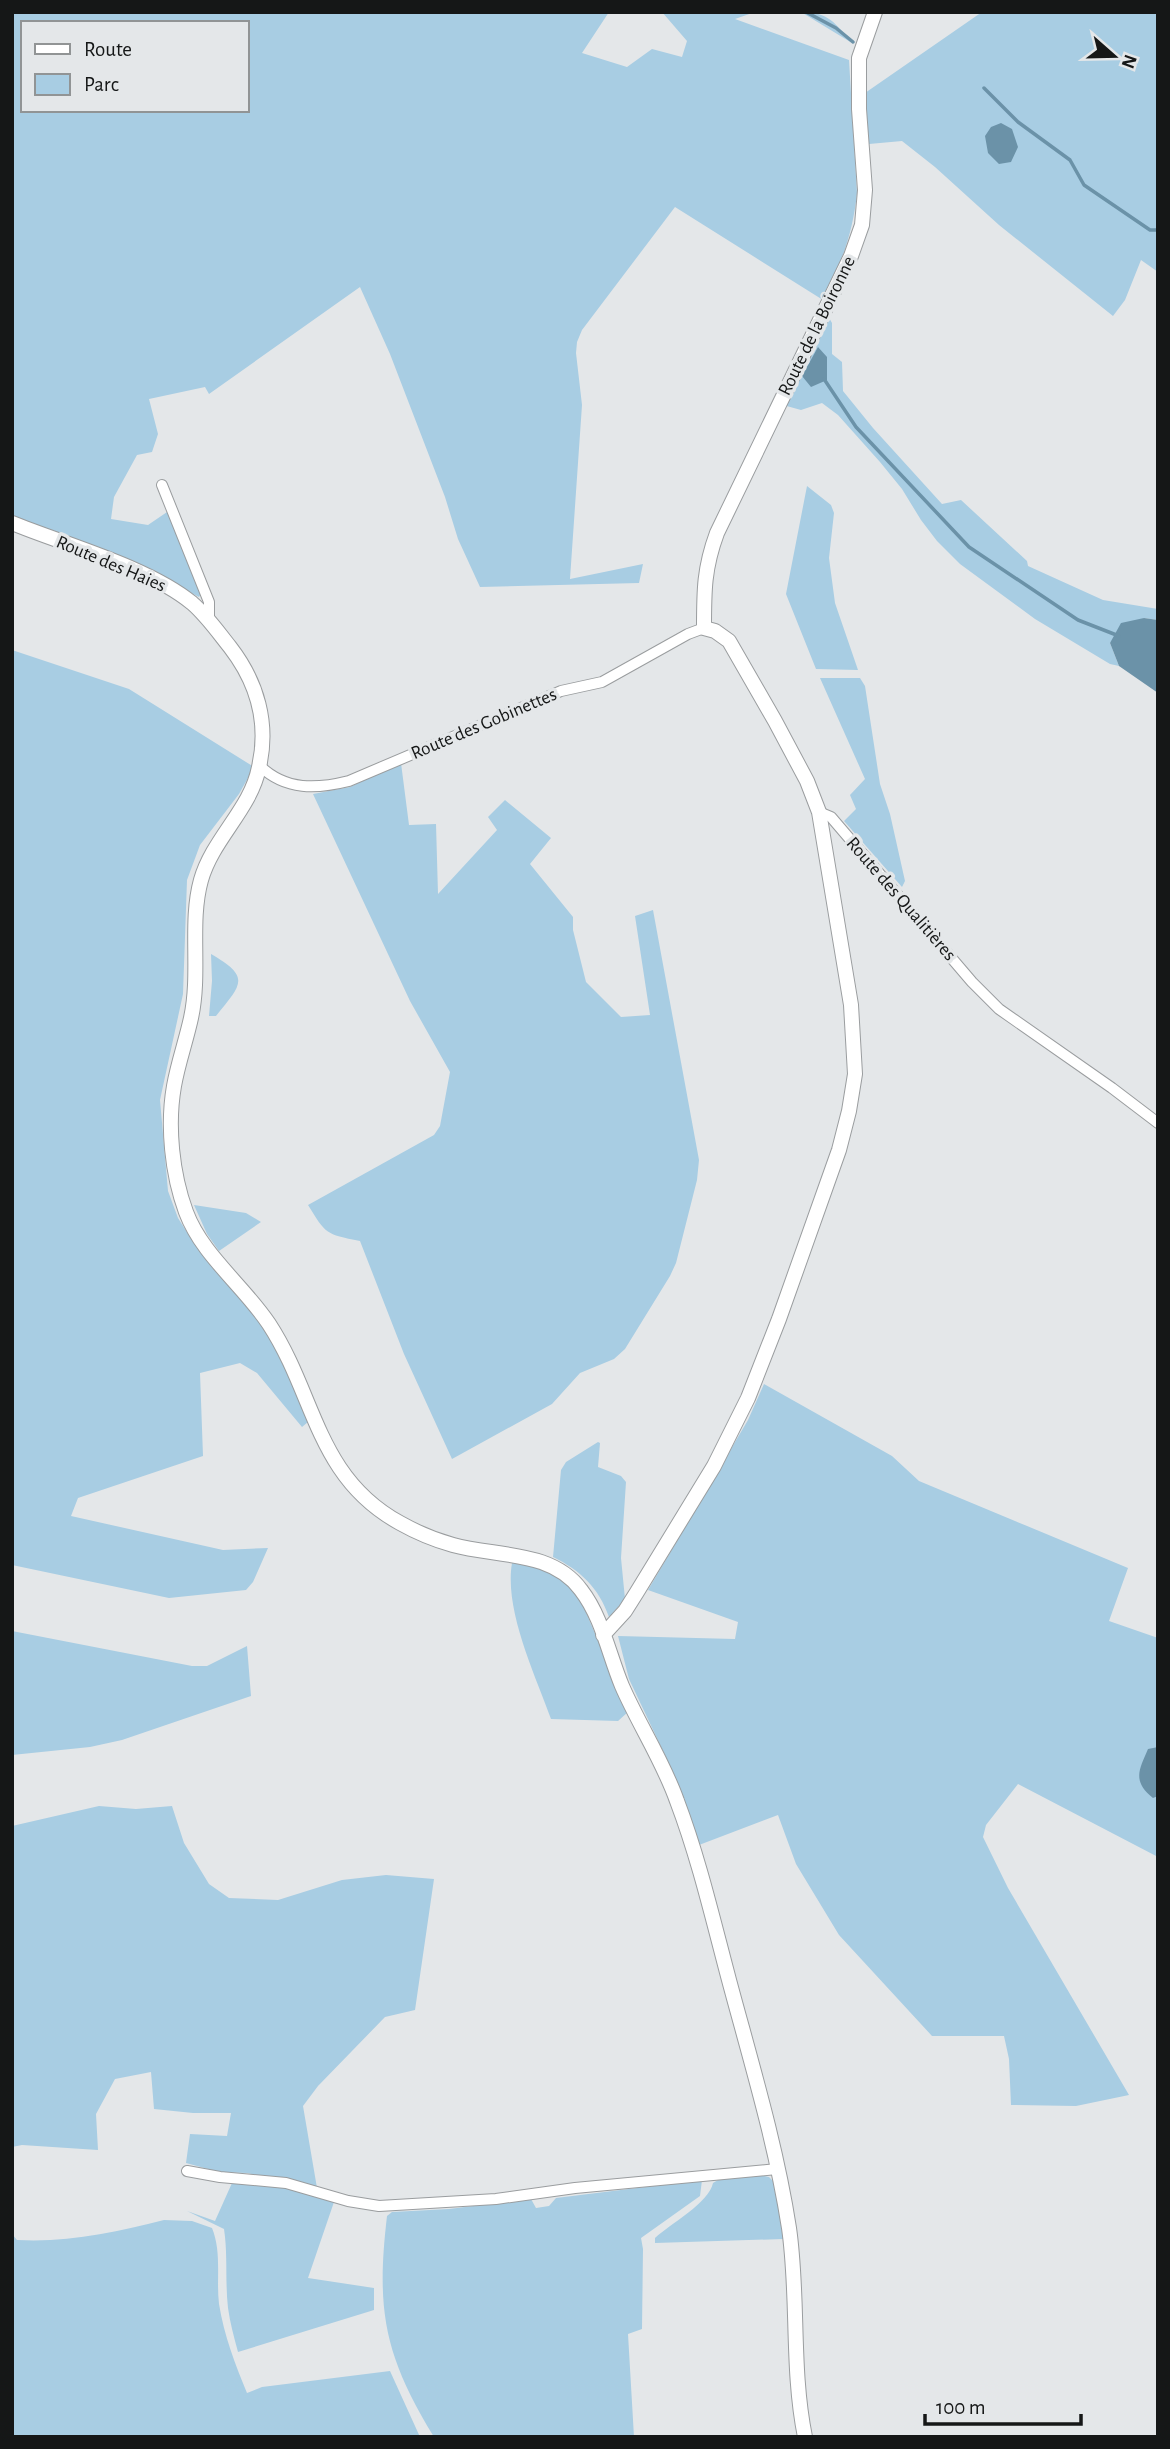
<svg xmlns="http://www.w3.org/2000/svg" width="1170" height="2449" font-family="'Alegreya Sans',sans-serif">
	<rect width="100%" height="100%" fill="#e4e7e9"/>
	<path fill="#a8cde3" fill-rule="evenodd" d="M12 12H609L582 53 627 67 652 49 682 57 687 41 662 12H755L735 19 849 60 857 193C853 232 841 266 823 300L675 207 582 330 577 342 576 353 582 405 570 579 643 564 639 583 480 587 458 539 445 497 390 354 360 287 209 394 205 387 149 399 158 434 152 452 137 455 114 497 111 519 148 525 170 510 203 591 199 597 142 567 12 517ZM23 23H247V110H23Z
		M801 12C829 12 835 23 852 43Z
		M982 12H1158V272L1141 260 1125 300 1113 316 999 225 935 167 902 141 869 144 865 93Z
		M828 316 832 323V354L842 362 843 391 873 428 942 504 961 500 1027 561 1028 566 1103 600 1158 609V620L1144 618 1110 643 1119 666 1110 664 1035 619 960 564 937 541 921 520 902 489 880 462 838 415 822 403 801 410 783 405Z
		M807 486 831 505 834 513 829 558 835 603 858 670 816 669 786 594Z
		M12 650 129 689 254 767 239 794 200 845 187 880 183 994 160 1100 168 1191 178 1218 190 1237 250 1306 267 1331 305 1410 308 1422 302 1427 257 1373 240 1363 200 1373 203 1456 78 1498 71 1516 223 1550 268 1548 253 1582 246 1590 169 1598 12 1565Z
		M820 678H860L865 686 880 784 890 814 905 881 902 887 844 821 856 809 850 795 865 779Z
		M401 763 409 825 436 824 438 894 497 830 488 817 505 800 551 838 530 864 573 917V930L586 982 621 1017 650 1015 635 916 653 910 699 1160 697 1180 676 1263 670 1276 625 1349 614 1359 580 1373 552 1404 452 1459 404 1354 360 1241C325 1234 326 1234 308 1205L434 1135 440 1126 450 1072 410 1001 313 794 350 787Z
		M211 954C251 977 242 984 216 1016H209L212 981Z
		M194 1205 246 1213 261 1222 219 1251 207 1234Z
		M764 1384 892 1456 919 1481 1128 1568 1109 1621 1158 1638V1857L1018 1784 986 1825 983 1837 1008 1888 1129 2095 1076 2106 1011 2105 1009 2059 1004 2036H932L839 1935 796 1864 778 1815 699 1845 672 1770 629 1679 618 1636 735 1639 738 1622 648 1590 748 1420Z
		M598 1442 600 1443 598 1467 621 1476 626 1482 621 1558 625 1599 609 1617C599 1588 580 1570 553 1557L561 1470 566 1462Z
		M512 1563C544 1568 559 1571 580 1598L628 1712 618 1721 551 1719C535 1674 504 1610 512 1563Z
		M12 1631 192 1666H207L247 1646 251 1696 122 1740 90 1747 12 1755Z
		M99 1806 136 1809 172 1806 184 1843 209 1884 229 1898 278 1900 342 1880 386 1875 434 1879 415 2010 385 2017 318 2086 303 2106 317 2188 247 2173 219 2172 186 2163 190 2134 227 2136 231 2113H193L154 2109 151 2072 115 2079 96 2114 98 2150 22 2145 12 2147V1826Z
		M759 2175 769 2177 775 2183 783 2239 655 2243V2238C670 2224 709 2203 713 2183L723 2177Z
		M702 2180 700 2196 641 2238 643 2249 642 2329 628 2334 634 2437H434C384 2355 376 2310 387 2216L392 2212 449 2209 531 2199 536 2208 549 2206 556 2198Z
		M232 2183 282 2187 334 2202 308 2278 374 2288V2310L238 2352C234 2337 230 2323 228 2308 225 2282 228 2255 224 2229L187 2211 215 2221Z
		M164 2220 192 2221 212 2228C222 2253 216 2278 219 2304 224 2335 235 2364 247 2393L262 2387 390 2371 420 2437H12V2234L17 2240C67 2243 116 2232 164 2220Z"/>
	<path fill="#6b92a8" d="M1001 123 1012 129 1018 147 1011 162 999 164 988 153 985 136 991 127Z
		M818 347 827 357V380L811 387 802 376Z
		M1144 618 1158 620V693L1119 666 1110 643 1121 623Z
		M1158 1747V1796L1153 1798C1132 1781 1139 1770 1148 1749Z"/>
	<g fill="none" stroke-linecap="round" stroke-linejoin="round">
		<path stroke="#6b92a8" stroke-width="3.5" d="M806 12 836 28 853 42
			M984 88 1018 122 1070 160 1084 185 1150 230H1158
			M824 379 856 427 969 547 1078 620 1119 636"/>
		<defs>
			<path id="minor" d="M162 485 209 602V621
				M260 766C286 791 317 789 349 781L561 691 602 682 688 634 704 628
				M819 812 831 817 972 982 999 1009 1112 1088 1158 1123
				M187 2171 220 2177 286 2183 348 2201 379 2206 496 2199 575 2188 777 2169"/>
			<path id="tertiary" d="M12 523C66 545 148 567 192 603 207 616 218 632 230 647 257 682 269 723 259 767 251 809 213 838 201 880 189 923 201 972 191 1018 186 1041 178 1063 174 1086 167 1126 172 1174 186 1212 202 1255 243 1285 269 1324 316 1396 316 1477 400 1523 416 1532 435 1540 453 1545 496 1557 552 1550 581 1590 602 1617 609 1655 622 1686 639 1725 663 1761 677 1801 699 1859 713 1920 729 1980 751 2062 776 2144 789 2228 799 2297 791 2368 805 2437
				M603 1635 625 1611 637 1592 714 1466 748 1398 779 1319 839 1150 849 1111 855 1074 851 1005 819 812 807 781 775 721 729 641 715 631 704 628C704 591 704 568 717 533L851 256 862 225 865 190 859 109V58L875 12"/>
		</defs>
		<use href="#minor" stroke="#9a9d9f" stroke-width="12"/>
		<use href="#tertiary" stroke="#9a9d9f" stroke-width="16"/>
		<use href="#minor" stroke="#fff" stroke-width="10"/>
		<use href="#tertiary" stroke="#fff" stroke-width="14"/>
	</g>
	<g text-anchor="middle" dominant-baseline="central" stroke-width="7" stroke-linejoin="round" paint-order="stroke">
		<g font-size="19" fill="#151717" stroke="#e4e7e9">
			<text transform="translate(817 326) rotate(-64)">Route de la Boironne</text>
			<text transform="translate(111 564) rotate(23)">Route des Haies</text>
			<text transform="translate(484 724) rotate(-23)">Route des Gobinettes</text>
			<text transform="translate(901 899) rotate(49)">Route des Qualitières</text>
		</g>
	</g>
	<rect width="1170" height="2449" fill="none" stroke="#151717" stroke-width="28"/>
	<rect x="21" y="21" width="228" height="91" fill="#e4e7e9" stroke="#919495" stroke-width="2"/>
	<rect x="35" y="44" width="35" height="10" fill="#ffffff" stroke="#919495" stroke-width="2"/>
	<text x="84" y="56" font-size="21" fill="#151717">Route</text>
	<rect x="35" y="74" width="35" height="21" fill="#a8cde3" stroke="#919495" stroke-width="2"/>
	<text x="84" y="91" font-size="21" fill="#151717">Parc</text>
	<g transform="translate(1114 56) rotate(110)" stroke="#e4e7e9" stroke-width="5" paint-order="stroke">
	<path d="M0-5L12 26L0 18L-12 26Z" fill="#151717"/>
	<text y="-10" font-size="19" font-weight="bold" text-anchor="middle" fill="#151717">N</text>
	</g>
	<path d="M925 2414v10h156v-10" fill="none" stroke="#151717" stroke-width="3.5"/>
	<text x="936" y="2414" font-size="21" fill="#151717" stroke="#e4e7e9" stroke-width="5" paint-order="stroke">100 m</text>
</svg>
